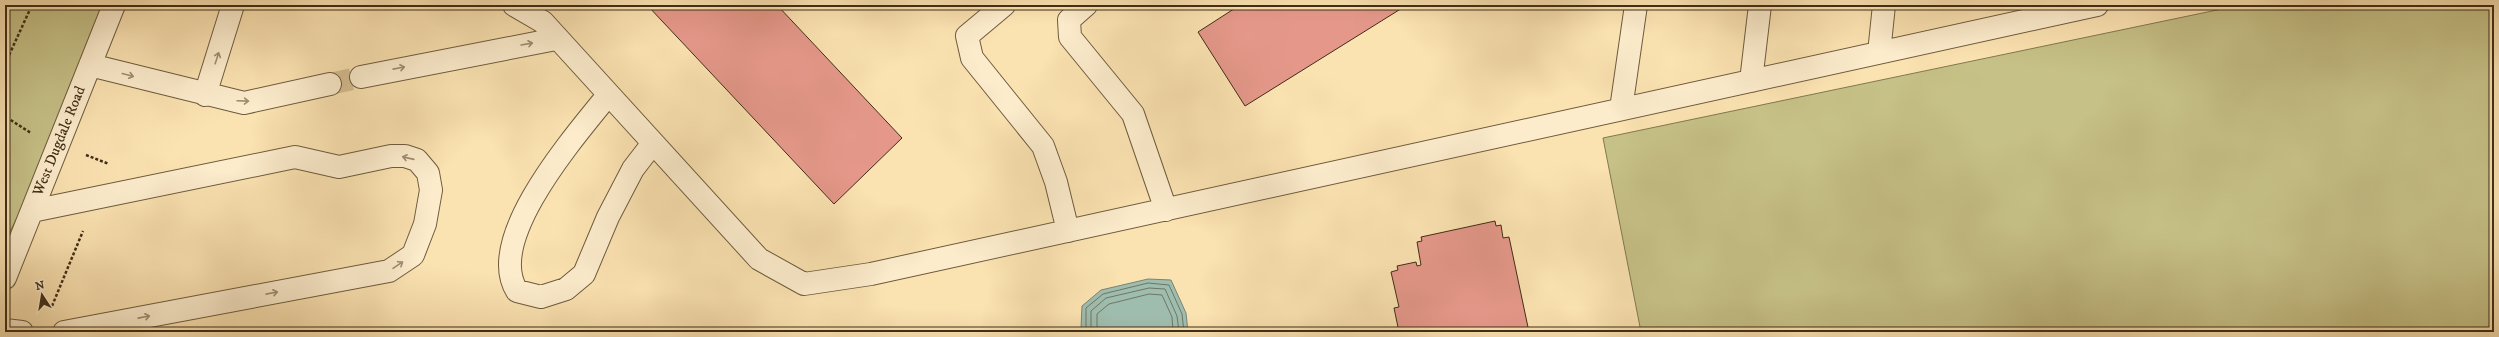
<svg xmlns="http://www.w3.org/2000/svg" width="2499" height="337" font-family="'IM FELL DW Pica',serif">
	<rect width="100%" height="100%" fill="#fbe2b1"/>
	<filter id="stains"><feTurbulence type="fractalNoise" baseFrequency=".005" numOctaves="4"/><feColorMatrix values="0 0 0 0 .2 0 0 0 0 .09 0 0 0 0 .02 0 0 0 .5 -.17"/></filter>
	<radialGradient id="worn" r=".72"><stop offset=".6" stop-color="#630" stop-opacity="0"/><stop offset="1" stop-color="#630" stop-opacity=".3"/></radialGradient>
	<path fill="#c6c187" stroke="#82784f" d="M5 5H110L64 128 5 241Z
		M2241 5H2494V332H1641L1603 138Z"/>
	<path fill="#9fbdaf" stroke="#798472" d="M1148 279 1171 280 1186 313 1188 332H1083L1081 328 1082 306 1101 290Z"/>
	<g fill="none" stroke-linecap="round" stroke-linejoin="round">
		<path stroke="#6f7663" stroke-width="1" d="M1086 332V308L1103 294 1148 283 1169 285 1182 314 1184 332
			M1091 332V311L1106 298 1149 288 1165 289 1177 316 1179 332
			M1097 332V314L1109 304 1149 294 1162 295 1172 317 1173 332"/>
	</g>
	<path fill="#e5988a" stroke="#3f2e17" d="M647 5H777L902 138 834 204Z
		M1240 5H1407L1245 106 1198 32Z
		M1495 221 1496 226 1501 225 1503 238 1509 237 1529 332H1399L1394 308 1399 307 1391 272 1398 270 1397 266 1416 262 1417 266 1421 265 1417 242 1422 241 1421 237Z"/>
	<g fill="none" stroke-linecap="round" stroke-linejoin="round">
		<path stroke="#d5be92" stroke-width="22" stroke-dasharray="22 11" stroke-linecap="butt" d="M330 84 361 77"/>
		<defs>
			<path id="minor" d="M514 5 543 22 759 259 804 284 871 274 2097 5
				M1004 5 967 36 972 58 1043 146 1056 182 1068 231
				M1086 5 1069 20 1070 37 1133 114 1166 210
				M1879 53 1884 5
				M90 65 244 103 330 84
				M361 77 556 39
				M1751 81 1760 5
				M205 95 233 5
				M608 95C576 135 484 239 517 291L541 297 566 289 584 274 608 217 633 169 653 143
				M1621 109 1636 5
				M32 211 295 157 339 167 391 156H405L417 160 428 173 431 190 425 224 413 255 389 271 64 332
				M5 278 114 5
				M5 330 22 332"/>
		</defs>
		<use href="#minor" stroke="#6e5b3e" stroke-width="24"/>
		<path stroke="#3f2e17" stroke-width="2.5" stroke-dasharray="3 2" stroke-linecap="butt" d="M5 64 32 5
			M5 112 9 119 31 133
			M86 155 109 164
			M52 306 83 231"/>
		<use href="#minor" stroke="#fceccc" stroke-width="22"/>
	</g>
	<defs><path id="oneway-shaft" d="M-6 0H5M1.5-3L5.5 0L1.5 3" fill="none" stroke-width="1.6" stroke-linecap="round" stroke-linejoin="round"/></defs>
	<g stroke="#9e8d72">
		<use href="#oneway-shaft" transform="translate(527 44) rotate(-10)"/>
		<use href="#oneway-shaft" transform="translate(217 58) rotate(-72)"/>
		<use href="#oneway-shaft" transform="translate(399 68) rotate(-11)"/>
		<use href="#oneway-shaft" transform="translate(128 75) rotate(15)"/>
		<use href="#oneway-shaft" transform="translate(243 101) rotate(2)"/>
		<use href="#oneway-shaft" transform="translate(408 158) rotate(-167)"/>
		<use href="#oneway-shaft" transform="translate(398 265) rotate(-34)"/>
		<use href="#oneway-shaft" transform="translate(272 293) rotate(-11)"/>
		<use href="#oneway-shaft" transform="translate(144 317) rotate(-11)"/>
	</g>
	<g text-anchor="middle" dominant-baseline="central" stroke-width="4" stroke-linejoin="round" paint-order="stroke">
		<g font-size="15" fill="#3f2e17" stroke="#fceccc">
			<text transform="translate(59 141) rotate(-68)">West Dugdale Road</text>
		</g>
	</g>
	<rect width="2499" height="337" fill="none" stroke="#fbe2b1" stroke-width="20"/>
	<rect x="6" y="6" width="2487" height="325" fill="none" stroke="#3f2e17" stroke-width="2"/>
	<rect x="10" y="10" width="2479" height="317" fill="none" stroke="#3f2e17"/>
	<g transform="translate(42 295) rotate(348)" stroke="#fceccc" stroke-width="3" paint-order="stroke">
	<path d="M0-3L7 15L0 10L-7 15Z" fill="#3f2e17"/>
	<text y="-6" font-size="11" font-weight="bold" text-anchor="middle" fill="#3f2e17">N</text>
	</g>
	<rect width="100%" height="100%" filter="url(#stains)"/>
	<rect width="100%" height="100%" fill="url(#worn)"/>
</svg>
